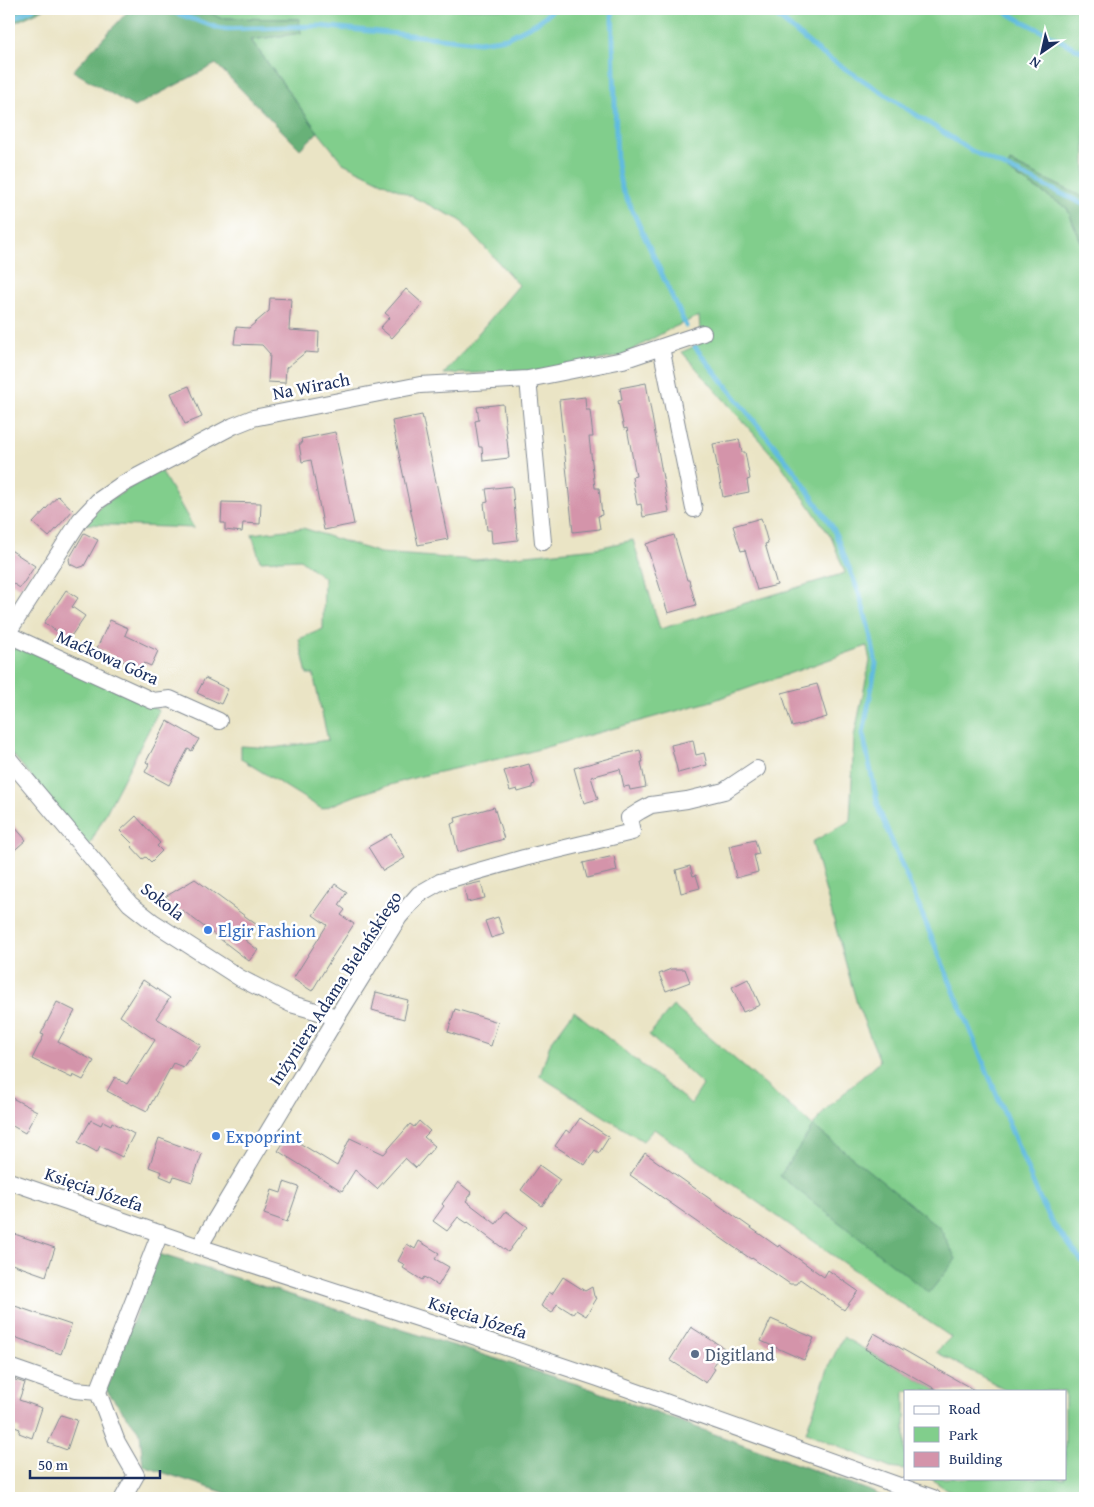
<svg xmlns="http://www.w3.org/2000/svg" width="1094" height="1507" font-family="'Gentium Book Plus',serif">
	<rect width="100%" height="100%" fill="#fff"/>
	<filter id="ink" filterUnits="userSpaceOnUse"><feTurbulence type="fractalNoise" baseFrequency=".02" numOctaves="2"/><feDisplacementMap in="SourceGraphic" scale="10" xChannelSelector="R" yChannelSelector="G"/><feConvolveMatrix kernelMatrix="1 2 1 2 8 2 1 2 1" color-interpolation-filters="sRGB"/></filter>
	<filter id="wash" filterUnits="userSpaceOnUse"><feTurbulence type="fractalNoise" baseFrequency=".0096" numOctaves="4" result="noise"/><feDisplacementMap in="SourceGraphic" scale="20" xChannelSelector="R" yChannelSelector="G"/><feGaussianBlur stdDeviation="1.12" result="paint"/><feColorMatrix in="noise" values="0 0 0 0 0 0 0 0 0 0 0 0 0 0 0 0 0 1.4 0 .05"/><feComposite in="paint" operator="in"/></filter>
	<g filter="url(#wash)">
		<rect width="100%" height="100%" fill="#eae4c5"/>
		<path fill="#81ce8c" stroke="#4e7e75" d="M204 9H1085V198L1010 162 1007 170 1067 208 1085 251V1498H970L947 1490 930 1478H1065V1391H1006L1001 1387 936 1352 951 1337 876 1286 654 1129 643 1141 540 1076 550 1044 574 1011 691 1104 703 1085 649 1035 673 1006 813 1126 825 1110 880 1061 857 1004 812 842 850 821 854 737 870 661 867 646 712 701 525 753 417 777 357 795 322 809 241 759V746L273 748 328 740 313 674H307L299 639 323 629 324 578 300 559 260 561 252 534 303 528 380 553 475 560 597 548 633 540 660 629 845 573 832 539 782 466 682 352 701 343 699 316 668 330 622 356 540 371 444 374 519 285 460 220 343 163 318 132 251 40 301 33 298 19 219 18Z
			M160 469 194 528 85 524 102 505Z
			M22 647 159 710 89 846 9 750V650Z
			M843 1337 939 1391H905V1470L890 1468 806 1432 829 1366Z"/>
		<path fill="#68b178" stroke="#42706b" d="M9 9H44L9 25Z
			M130 9H204L220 18 299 19 301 33 251 40 318 132 300 149 216 64 134 107 73 71Z
			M1010 162 1085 198V251L1067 208 1007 170Z
			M813 1126 940 1228 956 1259 929 1293 780 1176Z
			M159 1254 580 1385 868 1490 886 1498H241L143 1466 140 1433 106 1390Z"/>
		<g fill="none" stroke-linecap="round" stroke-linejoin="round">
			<path stroke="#61bbdf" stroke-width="5" d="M164 9 221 29 319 26 479 42 507 38 538 22 554 9
				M612 9 617 164 621 186 686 326
				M768 9 821 53 972 151 1085 205
				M1001 9 1018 19 1085 53
				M9 20 33 9
				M695 347 796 473 833 528 859 593 870 633 876 664 863 734 879 810 1039 1197 1053 1224 1085 1265"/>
		</g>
		<g id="blocks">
			<path fill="#d494aa" d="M406 289 423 304 392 338 380 328 390 317 385 313Z
				M270 298 291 299 289 330 319 332 318 353 306 352 286 368 285 383 268 382 270 354 262 345 234 344 236 327 249 328 269 311Z
				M646 383 669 512 643 517 641 504 637 505 632 477 636 476 627 428 624 429 618 401 622 400 620 388Z
				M189 386 202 417 185 424 171 393Z
				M585 397 586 410H590L593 437H589L595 488H599L602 515 598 516 600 529 573 532 559 400Z
				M503 404 509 458 483 461 482 447H479L475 421 479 420 477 407Z
				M422 415 448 539 418 545 392 421Z
				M335 432 354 524 324 530 311 460 302 462 299 444H302L301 439Z
				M739 439 742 452H745L750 479 747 480 749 492 723 497 713 444Z
				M512 486 518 540 492 543 491 530H487L484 503 488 502 486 489Z
				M58 496 73 510 49 537 33 523Z
				M222 502 261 503 260 524 243 523 242 532 225 530V523H221Z
				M761 518 768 543 765 544 777 585 757 590 745 550 741 551 733 526Z
				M84 533 98 540 84 566 78 568 70 564 69 559Z
				M674 535 687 580H689L696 605 668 613 646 544Z
				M9 549 35 566 20 588 9 581Z
				M66 590 78 598 72 607 85 616 69 639 44 623Z
				M110 620 128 628 125 635 158 651 151 666 144 663 141 670 97 648Z
				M205 678 228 689 221 704 197 693Z
				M817 684 827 717 792 727 782 693Z
				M167 721 199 739 192 751 188 749 169 785 145 772 149 764 146 762Z
				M693 740 696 755 704 753 707 765 678 773 671 745Z
				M640 750 643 762H641L646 787 630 790 629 786 624 787 620 769 591 777 598 799 584 803 574 768Z
				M529 764 535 784 532 785V788L518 792 517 789 510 791 504 771Z
				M494 807 504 839 458 852 451 824 456 822 455 818Z
				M136 816 160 843 157 846 162 851 151 862 146 857 143 859 131 846 133 844 120 831Z
				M9 820 26 840 9 855Z
				M391 834 405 858 383 871 368 847Z
				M755 840 759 854 754 855 758 872 736 878 729 846Z
				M614 856 617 871 587 878 583 863Z
				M690 866 693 876 696 875 700 888 681 893 676 870Z
				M195 879 257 925 245 940 258 950 249 961 182 910 180 913 167 903 169 900 165 897Z
				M481 882 485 898 467 902 464 886Z
				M335 884 347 892 339 905 345 910 341 915 354 924 333 956 312 991 293 979 327 925 313 915Z
				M498 917 504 934 491 938 485 921Z
				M671 969H685L690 982 666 991 659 974Z
				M748 979 760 1005 743 1012 732 987Z
				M143 980 170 998 156 1018 201 1045 190 1061 188 1060 183 1067 173 1063 147 1111 133 1104V1105L107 1091 115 1077 127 1084 155 1040 120 1016Z
				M376 992 408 1000 404 1019 372 1010Z
				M57 1002 75 1011 58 1042 94 1061 83 1080 73 1075 72 1078 32 1059 44 1035 41 1034Z
				M455 1009 498 1022 491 1046 448 1032Z
				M12 1098 37 1111 25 1133 9 1124V1106Z
				M580 1118 609 1137 599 1153 595 1150 585 1165 555 1146 566 1130 570 1133Z
				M91 1120 101 1125 103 1121 111 1125 112 1122 134 1134 122 1157 100 1146 97 1152 78 1142Z
				M419 1121 430 1131 424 1137 435 1146 416 1168 405 1158 377 1189 355 1170 342 1191 278 1151 288 1136 337 1166 350 1138 384 1154 410 1124 414 1127Z
				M159 1138 202 1154 192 1182 174 1176 172 1181 160 1176 162 1172 149 1167Z
				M645 1153 778 1247 779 1245 824 1277 828 1270 858 1291 844 1310 800 1279 796 1284H790L752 1258 751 1259 630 1175Z
				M539 1165 560 1180 542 1206 521 1190Z
				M284 1182 299 1187 287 1222 264 1214 272 1190 281 1193Z
				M458 1182 472 1193 466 1201 496 1224 506 1211 527 1227 508 1252 468 1222 467 1223 458 1217 447 1231 433 1221 444 1206 442 1204Z
				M9 1232 55 1248 46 1276 9 1263Z
				M419 1241 439 1253 435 1259 449 1267 438 1286 424 1277 422 1280 403 1268 405 1265 398 1261 407 1244 415 1249Z
				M563 1277 585 1291 592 1287 594 1296 597 1298 586 1316 576 1310 573 1314 557 1304 552 1313 541 1306 549 1292 552 1294Z
				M9 1304 71 1325 61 1354 9 1335Z
				M771 1319 814 1338 804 1360 761 1341Z
				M691 1327 724 1348 712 1367 715 1369 706 1383 670 1360Z
				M874 1333 923 1361 976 1391H939L914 1377 865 1349Z
				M9 1378 25 1383 19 1400 42 1408 32 1438 19 1433 20 1429 9 1425Z
				M61 1415 77 1420 67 1450 48 1443Z"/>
		</g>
	</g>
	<g filter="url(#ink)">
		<use href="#blocks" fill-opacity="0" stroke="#828a92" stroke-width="1"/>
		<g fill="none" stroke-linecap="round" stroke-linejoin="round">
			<defs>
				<path id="minor" d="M661 347 694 509
					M528 379 543 542
					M9 631 80 520 98 501 121 485 233 426 253 418 420 385 528 379 623 360 703 333
					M9 635 153 701 170 699 219 721
					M9 759 130 904 153 922 240 978 291 1004 337 1017
					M9 1181 199 1247 473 1336 598 1378 933 1498
					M199 1247 337 1017 399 917 419 894 440 882 524 858 632 832 629 818 640 811 651 805 687 800 724 791 757 769
					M9 1367 75 1390 98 1392
					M123 1498 136 1475 117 1442 98 1392 160 1233"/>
			</defs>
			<use href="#minor" stroke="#828a92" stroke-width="18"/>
			<use href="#minor" stroke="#fff" stroke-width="16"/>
		</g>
	</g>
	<g fill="#3f7fe0" stroke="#fff" stroke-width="2">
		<circle cx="208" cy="930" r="5"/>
		<circle cx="216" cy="1136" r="5"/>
	</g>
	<circle fill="#5c6f8a" stroke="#fff" stroke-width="2" cx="695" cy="1354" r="5"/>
	<g text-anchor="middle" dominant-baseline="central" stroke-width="5" stroke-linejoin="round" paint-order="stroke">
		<g font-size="18" fill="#1b2f5e" stroke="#fff">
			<text transform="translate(311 386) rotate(-11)">Na Wirach</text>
			<text transform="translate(108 657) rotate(24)">Maćkowa Góra</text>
			<text transform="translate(163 901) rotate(38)">Sokola</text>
			<text transform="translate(335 988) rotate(-57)">Inżyniera Adama Bielańskiego</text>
			<text transform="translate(94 1189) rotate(19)">Księcia Józefa</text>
			<text transform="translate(478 1317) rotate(18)">Księcia Józefa</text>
		</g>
		<g font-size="18" fill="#366cbe" stroke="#fff" text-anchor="start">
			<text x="218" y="930">Elgir Fashion</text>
			<text x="226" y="1136">Expoprint</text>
		</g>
		<g font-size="18" fill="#4e5e75" stroke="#fff" text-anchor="start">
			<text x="705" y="1354">Digitland</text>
		</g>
	</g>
	<rect width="1094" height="1507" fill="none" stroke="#fff" stroke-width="30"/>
	<rect x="904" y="1390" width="162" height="90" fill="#ffffff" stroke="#a4acbf"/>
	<rect x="914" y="1406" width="25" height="8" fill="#ffffff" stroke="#a4acbf"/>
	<text x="949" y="1414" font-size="15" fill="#1b2f5e">Road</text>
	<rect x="914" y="1427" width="25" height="15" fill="#81ce8c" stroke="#a4acbf"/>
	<text x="949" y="1440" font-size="15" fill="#1b2f5e">Park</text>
	<rect x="914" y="1452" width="25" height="15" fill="#d494aa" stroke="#a4acbf"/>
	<text x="949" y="1464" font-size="15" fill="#1b2f5e">Building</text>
	<g transform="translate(1042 52) rotate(214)" stroke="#ffffff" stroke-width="4" paint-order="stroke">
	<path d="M0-4L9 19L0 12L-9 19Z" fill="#1b2f5e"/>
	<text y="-8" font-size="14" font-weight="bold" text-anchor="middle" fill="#1b2f5e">N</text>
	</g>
	<path d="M30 1470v8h130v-8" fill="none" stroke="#1b2f5e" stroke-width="2.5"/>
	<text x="38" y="1470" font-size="15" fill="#1b2f5e" stroke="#ffffff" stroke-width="4" paint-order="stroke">50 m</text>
</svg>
